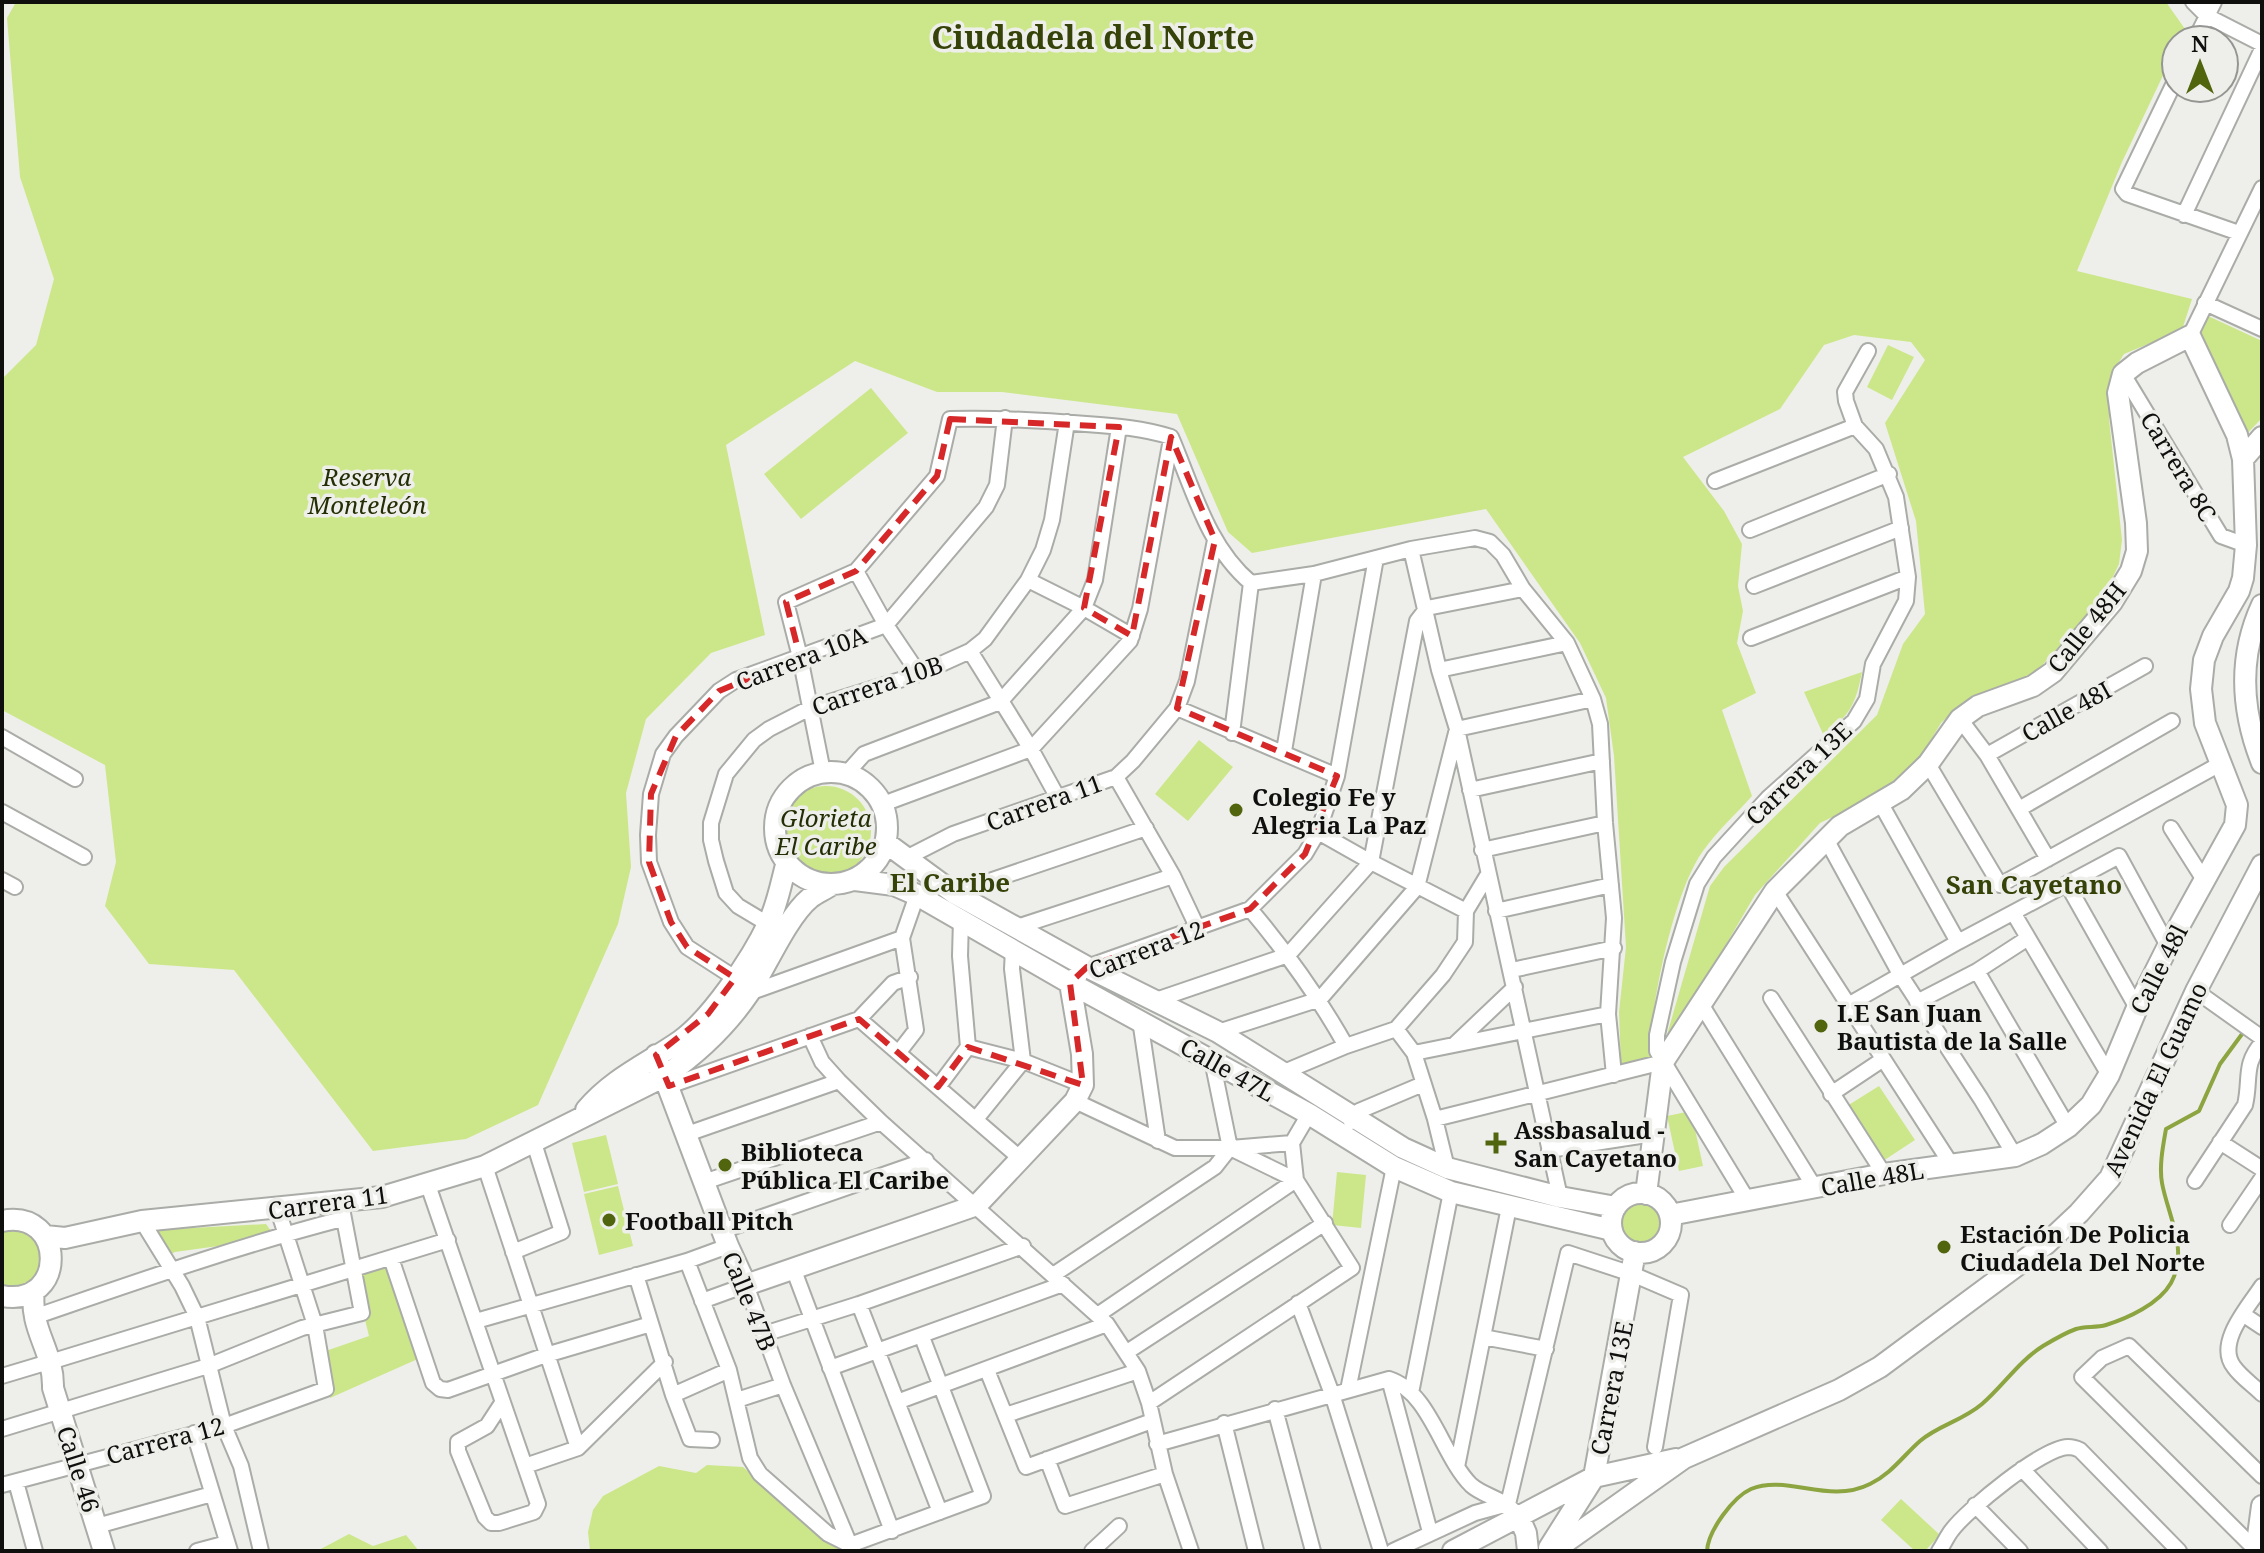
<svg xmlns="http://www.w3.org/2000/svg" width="2264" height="1553" font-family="'Noto Serif',serif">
	<rect width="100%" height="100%" fill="#eeefeb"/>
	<path fill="#cce789" d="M16 2H2166L2185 29 2180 40H2176V48L2122 162 2077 271 2192 299 2182 330 2124 354 2112 373 2109 419 2122 540 2119 564 2103 598 2028 681 1959 706 1941 723 1919 759 1876 796 1820 823 1755 895 1687 1011 1664 1045 1710 886 1724 867 1877 715 1903 644 1925 614 1916 521 1885 423 1925 360 1911 342 1854 335 1824 345 1780 409 1683 457 1724 511 1742 544 1738 586 1743 611 1737 643 1756 693 1722 710 1752 796C1736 814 1717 831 1703 851 1674 890 1649 1009 1650 1058L1621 1064 1619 1012 1626 947 1614 756 1606 698 1580 643 1486 509 1252 553 1228 532 1177 414 1002 392H937L855 361 726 445 765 635 711 653 646 719 626 793 631 867 618 924 538 1105 466 1139 373 1151 234 970 149 964 105 906 116 862 105 765 2 710V379L36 345 54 279 20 177 7 18Z
		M2208 316 2262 341V418L2242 439 2195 338Z
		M1888 345 1914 357 1892 400 1867 387Z
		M871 388 908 433 801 519 764 474Z
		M1862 672C1856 703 1850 717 1823 734L1804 692Z
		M1199 740 1233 767 1188 821 1155 794Z
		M781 831a45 45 0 1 1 90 0a45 45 0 1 1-90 0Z
		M1879 1086 1915 1140 1883 1161 1847 1106Z
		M1691 1111 1703 1166 1679 1171 1667 1116Z
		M606 1135 618 1184 584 1192 572 1143Z
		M1337 1172 1366 1175 1361 1228 1332 1225Z
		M618 1186 633 1246 599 1255 584 1194Z
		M1615 1224a24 24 0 1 1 48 0a24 24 0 1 1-48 0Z
		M19 1224 46 1249 36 1285 2 1292V1225Z
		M266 1224 276 1238 175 1252 164 1257 155 1230Z
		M391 1264 420 1358 330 1398 317 1354 369 1336 356 1284 360 1271Z
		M707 1465 743 1467 840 1551H590L588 1532 593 1510 603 1496 659 1466 696 1473Z
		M1901 1499 1940 1535 1925 1551H1915L1881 1520Z
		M349 1534 373 1546 406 1535 419 1551H317Z"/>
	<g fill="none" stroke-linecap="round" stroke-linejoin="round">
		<path stroke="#8ca541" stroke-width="4" d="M1707 1551C1708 1531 1733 1497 1751 1489 1788 1474 1828 1505 1870 1484 1891 1474 1903 1456 1920 1441 1939 1425 1962 1421 1982 1404 2003 1386 2019 1361 2043 1346 2053 1340 2065 1333 2076 1329 2085 1326 2096 1328 2106 1325 2128 1318 2159 1304 2171 1283 2189 1250 2168 1216 2162 1183 2159 1166 2163 1146 2166 1129L2199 1111 2220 1064 2245 1030"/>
		<defs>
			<path id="street" d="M2193 2 2207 16 2262 44
				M2195 40 2214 2
				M2176 79 2123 189 2127 194 2239 233
				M2184 215 2262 49
				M2205 303 2262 329
				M2190 336 2262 188
				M2123 374 2221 536 2246 545
				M1715 481 1855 426
				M1750 530 1889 474
				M1411 549 1439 670 1457 729 1560 1197
				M856 571 886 625 919 674
				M1028 580 1084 608 1132 636
				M1251 583 1314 574 1411 549 1475 538 1490 542 1503 555 1523 589 1567 643 1593 699 1600 724 1605 823 1614 918 1608 1014 1614 1075
				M1754 586 1901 528
				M1751 638 1908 577
				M970 651 1031 749 1058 798
				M1439 670 1567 643
				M1177 708 1337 776
				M1960 719 1987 755 2048 859
				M1232 733 1251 583
				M2 737 75 779
				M1284 751 1314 574
				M1987 755 2145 666
				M1928 764 2000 885 2220 764
				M823 772 800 657 786 602 856 571 937 476 950 419C995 418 1040 420 1086 424 1115 426 1143 428 1171 437 1193 488 1207 546 1251 583
				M847 773 864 754 1000 702 1084 608 1095 580 1119 427
				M1116 777 1173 876 1198 929
				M1470 790 1602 761
				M883 804 1031 749 1130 641 1140 609 1171 439
				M1881 804 1958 942
				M2019 809 2172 721
				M2 812 84 857
				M2171 828 2204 880
				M1318 832 1371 862 1466 911
				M1826 839 1901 976 1981 1099 2015 1156
				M1482 850 1605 823
				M906 858 953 834 1116 777 1133 761 1177 708 1187 681 1215 540
				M2 880 15 887
				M2067 884 2137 1008
				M1775 891 1951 1164
				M954 893 1146 828
				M1250 909C1287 953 1318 996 1346 1046
				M1496 911 1611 885
				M2014 914 2109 1075
				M961 919 960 956 968 1047
				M768 924 738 906 726 893 716 861 711 840V823L726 774 754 740 769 729 810 708 919 674 970 651 985 639 1028 580 1043 550 1052 520 1067 422
				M1017 927 1173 876
				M1013 949 1012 969 1023 1061
				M1087 967 1250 909 1305 854 1318 832 1337 776 1376 558
				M1512 970 1614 948
				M1977 971 2068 1127
				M735 978 687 947 671 922 649 862 648 835 651 794 663 754 676 736 719 691 736 680 886 625 986 507 997 485 1005 418
				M2196 991 2262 1038
				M749 993 902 938
				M1771 998 1884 1174
				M1153 1001 1288 955 1371 862 1417 621 1427 608 1523 589
				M1917 1002 1977 971 2028 938
				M1701 1004 1815 1188
				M1848 1005 1958 942 2119 856 2168 946
				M859 1019 1021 1159
				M1140 1020 1158 1141
				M1396 1029 1414 1053 1435 1119 1447 1168
				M1218 1032 1320 999 1417 887 1457 729 1593 699
				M810 1036 822 1062 839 1081 881 1122 1107 1324 1138 1371 1149 1403 1165 1474 1191 1551
				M1455 1044 1515 987
				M968 1047 1023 1061 1083 1085
				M899 1052 916 1030 902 938 917 895
				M1414 1053 1608 1014
				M1212 1060 1230 1148
				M1284 1072 1346 1046 1396 1029 1443 975 1465 942 1466 911 1487 876
				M669 1086 859 1019 893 983 910 977
				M938 1087 968 1047
				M1831 1094 1882 1060
				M1075 1101 1175 1148H1230L1296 1180 1352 1268 1149 1403
				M976 1119 1023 1061
				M1435 1119 1663 1062
				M1351 1122 1359 1111 1423 1084
				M687 1134 839 1081
				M2220 1142 2262 1169
				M1231 1148 1292 1143
				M1549 1150 1653 1134
				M485 1166 578 1448
				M2195 1181 2245 1105C2251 1080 2243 1064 2262 1043
				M704 1182 881 1122
				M428 1185 538 1504 534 1512 499 1523H491L485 1517 458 1451V1442L487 1426 502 1403
				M1748 1201 1657 1051V1035L1673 962 1697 884 1714 857 1768 798 1854 721 1867 699 1873 664 1906 601 1908 577 1896 497 1876 449 1855 426 1846 401 1845 392 1868 351
				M142 1221 182 1286 197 1317 224 1426 241 1466 261 1551
				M2230 1225 2262 1178
				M722 1231 926 1160
				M513 1252 562 1232 534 1143
				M391 1258 433 1383 440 1389 448 1390 546 1355 651 1324
				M687 1261 729 1370 750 1458 760 1474 828 1534 850 1545
				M793 1268 892 1531
				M636 1275 673 1395 690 1439 712 1440
				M1053 1275 1215 1167 1230 1148
				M2262 1286C2249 1306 2215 1343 2234 1367 2241 1377 2253 1385 2262 1394
				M702 1301 746 1285 783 1385 850 1545
				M1298 1303 1332 1394 1381 1551
				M859 1304 940 1512
				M1099 1314 1296 1180 1292 1143 1309 1114
				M2244 1315 2262 1327
				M34 1317C136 1282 238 1246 342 1219
				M476 1321 687 1261 728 1246
				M764 1334 859 1304 1023 1246
				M1483 1337 1546 1349
				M1127 1352 1325 1223
				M50 1362 448 1240
				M830 1368 1063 1284
				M987 1370 1026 1467 1152 1421
				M2 1376 42 1364
				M1389 1379 1430 1532
				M1348 1390 1394 1167
				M1411 1393 1451 1192
				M673 1395 729 1370
				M737 1400 783 1385
				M897 1402 1107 1324
				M1275 1409 1313 1551
				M1006 1415 1138 1371
				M1224 1423 1256 1551
				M2 1429 208 1366 302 1328 362 1313 341 1203
				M194 1433 230 1551
				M1157 1444 1389 1379C1430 1392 1442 1456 1471 1485 1483 1496 1502 1498 1513 1510
				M1047 1459 1065 1506 1165 1474
				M525 1466 578 1448 665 1362
				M1457 1467 1509 1207
				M2022 1469 2100 1551
				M16 1482 35 1551
				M2 1485 224 1426 326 1389 315 1325 278 1210
				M1508 1504 1568 1253 1632 1274 1681 1295 1655 1447
				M1975 1505 2020 1551
				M97 1526 212 1494
				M850 1545 983 1496 922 1337
				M2256 1550 2082 1377 2102 1358 2129 1346 2262 1476
				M197 1551 227 1543
				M1092 1551 1119 1526
				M1393 1551 1475 1513 1508 1504
				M1939 1551C1944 1544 1947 1536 1952 1530 1968 1509 2042 1448 2068 1447 2072 1447 2076 1448 2080 1450L2179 1551"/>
			<path id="secondary" d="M2243 459 2262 437
				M2262 605C2238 657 2241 710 2262 763
				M775 828a56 56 0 1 1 112 0a56 56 0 1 1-112 0Z
				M886 843 954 893 1087 967 1218 1032 1403 1148 1447 1168 1560 1197 1616 1207
				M855 880 894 885 917 895 1070 983 1309 1114 1394 1167 1451 1192 1612 1230
				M656 1055 728 1246 746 1285 977 1205 1075 1101 1083 1085 1082 1054 1070 983 1076 978
				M586 1110C613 1078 647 1064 680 1041 711 1019 752 958 768 924 777 906 781 884 786 865
				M1611 1223a30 30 0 1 1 60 0a30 30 0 1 1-60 0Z
				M1646 1194 1663 1062 1775 891 1840 826 1901 790 1928 764 1960 719 1978 706 2033 686 2053 672 2112 602 2131 571 2137 551 2136 523 2118 393 2123 374 2137 363 2190 336 2237 435 2243 459 2246 545 2243 578 2239 591 2213 636 2204 660 2201 689 2205 723 2237 805 2235 825 2168 946 2137 1008 2109 1075 2091 1105 2068 1127 2042 1144 2015 1156 1884 1174 1670 1215
				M2 1221C66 1208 68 1308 2 1296
				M45 1236 65 1238 142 1221 382 1197 485 1166 665 1076C698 1053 726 1027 749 993 766 967 787 917 810 898 816 893 824 890 831 885
				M34 1291C29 1330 54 1350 53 1388L104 1551
				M1518 1515 1526 1533 1528 1551
				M1549 1548 1594 1477 1635 1252
				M1453 1551 1594 1477 1676 1459
				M1553 1551 1684 1458 1839 1390 1880 1367 2046 1244 2079 1213 2110 1178 2196 991 2262 865
				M2256 1551 2262 1506"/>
		</defs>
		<use href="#street" stroke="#aaaca8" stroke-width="18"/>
		<use href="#secondary" stroke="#aaaca8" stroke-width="24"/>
		<use href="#street" stroke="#fff" stroke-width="14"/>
		<use href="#secondary" stroke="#fff" stroke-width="20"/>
	</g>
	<path fill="none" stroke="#d62828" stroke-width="6" stroke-dasharray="16 10" stroke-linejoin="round" d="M950 419 1119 427 1084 608 1132 636 1171 437 1215 540 1177 708 1337 776 1305 854 1250 909 1087 967 1070 983 1083 1085 968 1047 938 1087 859 1019 669 1086 656 1055 708 1014 735 978 687 947 671 922 649 862 651 794 676 736 719 691 800 657 786 602 856 571 937 476Z"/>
	<g fill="#51640e" stroke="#eeefeb" stroke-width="3">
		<circle cx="1236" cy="810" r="8"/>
		<circle cx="1821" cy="1026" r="8"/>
		<path d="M1492 1131h8v8h8v8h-8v8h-8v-8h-8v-8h8z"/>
		<circle cx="725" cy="1165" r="8"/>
		<circle cx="609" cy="1220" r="8"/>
		<circle cx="1944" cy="1247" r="8"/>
	</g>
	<g text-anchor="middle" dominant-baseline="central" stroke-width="7" stroke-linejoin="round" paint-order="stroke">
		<g font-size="24" fill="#0f100e" stroke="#eeefeb">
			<text transform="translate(2179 466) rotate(59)">Carrera 8C</text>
			<text transform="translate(2086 627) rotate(-51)">Calle 48H</text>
			<text transform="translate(801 658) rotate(-21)">Carrera 10A</text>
			<text transform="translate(877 685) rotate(-19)">Carrera 10B</text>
			<text transform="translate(2066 711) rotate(-29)">Calle 48I</text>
			<text transform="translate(1798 773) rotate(-44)">Carrera 13E</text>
			<text transform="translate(1044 802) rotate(-20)">Carrera 11</text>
			<text transform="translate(1146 949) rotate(-21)">Carrera 12</text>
			<text transform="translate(2158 969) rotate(-63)">Calle 48l</text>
			<text transform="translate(1228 1069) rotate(29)">Calle 47L</text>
			<text transform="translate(2155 1079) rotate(-65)">Avenida El Guamo</text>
			<text transform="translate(1872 1178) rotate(-10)">Calle 48L</text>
			<text transform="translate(328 1202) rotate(-8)">Carrera 11</text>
			<text transform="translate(750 1301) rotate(68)">Calle 47B</text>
			<text transform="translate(1611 1388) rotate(-79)">Carrera 13E</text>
			<text transform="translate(165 1440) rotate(-15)">Carrera 12</text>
			<text transform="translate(79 1469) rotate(72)">Calle 46</text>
		</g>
		<g font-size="24" font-style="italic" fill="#242e04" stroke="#eeefeb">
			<text x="367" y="476">Reserva<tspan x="367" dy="28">Monteleón</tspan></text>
			<text x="826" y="817">Glorieta<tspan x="826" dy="28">El Caribe</tspan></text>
		</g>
		<g font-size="24" font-weight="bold" fill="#0f100e" stroke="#eeefeb" text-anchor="start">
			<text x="1252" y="796">Colegio Fe y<tspan x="1252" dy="28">Alegria La Paz</tspan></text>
			<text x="1837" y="1012">I.E San Juan<tspan x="1837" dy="28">Bautista de la Salle</tspan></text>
			<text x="1514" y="1129">Assbasalud -<tspan x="1514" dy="28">San Cayetano</tspan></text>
			<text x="741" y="1151">Biblioteca<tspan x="741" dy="28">Pública El Caribe</tspan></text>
			<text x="625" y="1220">Football Pitch</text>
			<text x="1960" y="1233">Estación De Policia<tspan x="1960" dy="28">Ciudadela Del Norte</tspan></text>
		</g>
		<g font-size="26" font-weight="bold" fill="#354208" stroke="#eeefeb">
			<text x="950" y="882">El Caribe</text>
			<text x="2034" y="884">San Cayetano</text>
		</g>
		<g font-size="32" font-weight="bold" fill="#354208" stroke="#eeefeb">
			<text x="1093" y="36">Ciudadela del Norte</text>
		</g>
	</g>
	<rect width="2264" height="1553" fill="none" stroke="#0f100e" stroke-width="8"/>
	<g transform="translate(2200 64)"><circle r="38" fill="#eeefeb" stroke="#959693" stroke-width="2"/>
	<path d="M0-6L14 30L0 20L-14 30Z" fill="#51640e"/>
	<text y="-12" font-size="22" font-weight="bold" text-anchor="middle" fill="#0f100e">N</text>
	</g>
</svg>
